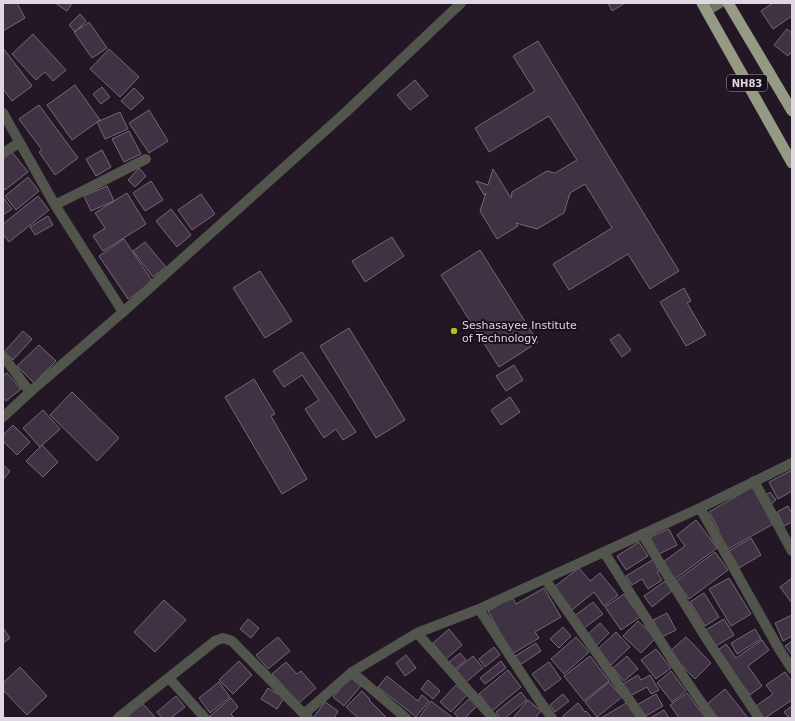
<svg xmlns="http://www.w3.org/2000/svg" width="795" height="721" font-family="'DejaVu Sans',sans-serif">
	<rect width="100%" height="100%" fill="#231726"/>
	<path fill="#3f3343" stroke="#756779" d="M3 3H17L25 18 3 31Z
		M55 3H72L67 11Z
		M608 3H625L612 11Z
		M773 3H792V16L773 29 761 11Z
		M80 14 86 21 75 32 69 25Z
		M89 22 107 48 92 58 74 32Z
		M787 29 792 33V51L788 56 774 45Z
		M33 34 66 70 53 81 45 72 36 80 12 54Z
		M538 41 679 271 650 289 628 254 569 290 553 264 612 228 585 184 570 193 564 213 537 229 516 223 518 226 497 239 480 211 486 193 484 195 476 181 488 185 493 169 511 198 512 192 547 171 555 173 577 160 549 116 489 152 475 128 535 91 513 56Z
		M3 48 32 86 12 101 3 89Z
		M109 49 139 77 120 97 90 69Z
		M415 80 428 96 410 110 397 95Z
		M75 85 100 120 72 140 47 105Z
		M102 87 110 97 101 104 93 94Z
		M134 88 144 98 131 110 121 101Z
		M39 105 78 158 55 175 39 152 42 150 19 119Z
		M149 110 168 141 149 153 129 123Z
		M120 112 128 129 105 139 97 122Z
		M129 131 141 154 124 162 112 139Z
		M102 150 111 167 96 176 86 159Z
		M12 152 28 172 5 190 3 187V159Z
		M139 168 146 176 135 187 128 180Z
		M28 177 39 191 16 210 5 196Z
		M151 181 163 200 145 211 133 193Z
		M107 186 114 201 91 211 84 196Z
		M127 193 146 224 103 251 93 236 105 228 95 213Z
		M201 194 215 214 192 230 178 210Z
		M38 196 49 210 9 242 3 234V224Z
		M3 197 12 209 3 215Z
		M171 209 191 235 177 247 156 221Z
		M48 216 53 225 35 235 30 227Z
		M392 237 404 256 365 282 352 261Z
		M124 239 153 282 128 299 99 256Z
		M145 242 166 267 153 277 133 251Z
		M480 250 538 342 499 367 441 275Z
		M260 271 292 321 265 338 233 288Z
		M684 288 691 301 687 303 706 335 686 346 660 302Z
		M349 328 405 420 376 438 320 346Z
		M23 331 32 339 13 360 4 352Z
		M619 334 631 350 622 357 610 340Z
		M39 345 56 361 34 383 17 366Z
		M302 352 356 432 343 440 336 429 324 438 305 409 319 400 302 375 284 387 273 371Z
		M514 365 523 380 506 391 496 376Z
		M7 373 21 389 6 401 3 397V376Z
		M254 379 275 414 271 416 307 479 282 494 225 397Z
		M72 392 119 438 97 461 50 415Z
		M510 397 520 412 501 425 491 410Z
		M43 410 60 429 40 447 23 428Z
		M13 425 30 442 17 455 3 441V435Z
		M42 445 58 462 43 477 26 461Z
		M3 465 10 471 3 480Z
		M792 470V491L778 499 769 482Z
		M754 486 775 523 728 549 717 531 719 530 709 512Z
		M770 492 776 500 770 505 764 496Z
		M788 506 792 514V522L784 526 777 512Z
		M696 520 717 548 675 579 663 562 685 546 677 535Z
		M669 529 677 545 659 554 650 537Z
		M751 538 761 555 739 568 729 551Z
		M639 542 648 556 626 570 617 556Z
		M715 552 728 570 689 599 676 581Z
		M654 559 661 570 657 572 662 580 648 589 642 579 632 585 626 576Z
		M579 568 590 581 600 573 618 595 604 606 594 592 572 610 554 587Z
		M729 578 751 614 731 626 709 589Z
		M792 578V601L791 602 780 587Z
		M665 581 672 591 652 607 644 596Z
		M544 588 561 617 535 632 539 638 512 654 488 611 512 597 516 604Z
		M704 593 719 617 705 626 690 602Z
		M624 594 640 617 621 630 605 607Z
		M164 600 186 620 155 652 134 632Z
		M593 602 603 614 583 629 573 617Z
		M667 613 676 630 662 637 653 620Z
		M792 615V636L783 641 775 623Z
		M248 619 259 628 251 638 240 629Z
		M724 619 734 635 714 647 704 631Z
		M638 621 656 638 641 653 623 636Z
		M600 623 609 633 596 646 586 636Z
		M563 627 571 636 559 648 550 639Z
		M3 628 10 638 3 643Z
		M449 629 462 645 446 659 433 643Z
		M755 629 761 639 737 654 731 643Z
		M616 632 630 647 611 665 597 650Z
		M278 637 290 651 268 669 256 655Z
		M576 637 589 652 564 674 551 659Z
		M686 637 711 663 695 679 669 652Z
		M762 640 769 650 748 666 762 686 750 695 717 651 726 644 736 658Z
		M792 641V655L785 646Z
		M536 643 541 651 520 665 514 657Z
		M494 647 500 655 485 667 479 659Z
		M656 649 671 668 656 679 641 660Z
		M460 653 466 660 455 669 449 662Z
		M406 655 416 668 405 676 396 663Z
		M473 656 483 668 466 682 456 670Z
		M590 656 609 681 584 701 564 676Z
		M627 656 638 669 624 681 613 668Z
		M239 661 252 675 233 694 219 680Z
		M501 661 506 668 485 684 480 678Z
		M286 662 297 674 301 671 316 688 299 703 272 674Z
		M549 662 561 679 545 691 532 674Z
		M20 667 47 696 27 715 3 690V683Z
		M508 670 521 687 492 711 479 694Z
		M671 671 686 691 672 702 657 683Z
		M785 672 792 682V700L765 718H764L756 706 773 694 766 685Z
		M638 675 641 680 650 675 659 690 651 694 647 687 630 696 623 684Z
		M387 676 418 701 422 695 429 701 416 717 378 687Z
		M350 677 361 686 344 706 333 697Z
		M428 680 440 691 433 699 421 689Z
		M219 682 230 697 210 713 199 698Z
		M609 682 622 697 597 717 585 702Z
		M456 685 467 695 451 712 440 702Z
		M268 688 284 698 277 709 261 699Z
		M725 689 748 718H718L707 704Z
		M362 691 370 699 369 700 387 718H358L346 707Z
		M521 692 527 700 505 718H500L496 712Z
		M687 693 701 712 706 718H679L670 705Z
		M563 694 569 701 555 712 550 705Z
		M656 694 663 706 644 717 637 705Z
		M176 696 185 707 171 718H162L157 712Z
		M231 698 238 707 231 714 234 718H212L210 716Z
		M470 698 478 705 465 718H459L454 713Z
		M528 700 541 711 535 718H513Z
		M431 701 453 718H419Z
		M325 702 338 711 334 718H313Z
		M628 702 638 718H601Z
		M142 703 156 718H126Z
		M578 703 585 712 586 711 591 717 590 718H564L563 716Z
		M792 706V718H789L784 712Z
		M664 710 669 718H650Z"/>
	<g fill="none" stroke-linecap="round" stroke-linejoin="round">
		<path stroke="#52554c" stroke-width="10" d="M3 113 55 205 123 312
			M3 153 19 143
			M55 205 146 159
			M3 356 30 392
			M754 481 792 551
			M700 508 779 649 792 669
			M642 534 704 635 759 718
			M604 552 677 667 712 718
			M545 579 642 718
			M479 609 539 700 552 718
			M417 633 493 718
			M169 678 205 718
			M304 714 352 672
			M118 718 215 641 223 638 232 641 308 718
			M406 718 352 672 417 633 479 609 700 508 792 463"/>
		<path stroke="#52554c" stroke-width="10" d="M3 417 30 392 123 312 346 112 461 3"/>
		<path stroke="#717567" stroke-width="10" d="M707 11 720 3"/>
		<path stroke="#949a84" stroke-width="11" d="M702 3 792 163
			M728 3 792 111"/>
	</g>
	<circle fill="#a9c71a" stroke="#190e1c" stroke-width="1.5" cx="454" cy="331" r="4"/>
	<g text-anchor="middle" dominant-baseline="central" stroke-width="4" stroke-linejoin="round" paint-order="stroke">
		<rect fill="#190e1c" stroke="#a49ba6" stroke-width="1" x="727" y="75" width="40" height="16" rx="3"/>
		<g font-size="10" font-weight="bold" fill="#dfd7e1">
			<text x="747" y="83">NH83</text>
		</g>
		<g font-size="11" fill="#dfd7e1" stroke="#190e1c" text-anchor="start">
			<text x="462" y="325">Seshasayee Institute<tspan x="462" dy="13">of Technology</tspan></text>
		</g>
	</g>
	<rect width="795" height="721" fill="none" stroke="#dfd7e1" stroke-width="8"/>
</svg>
